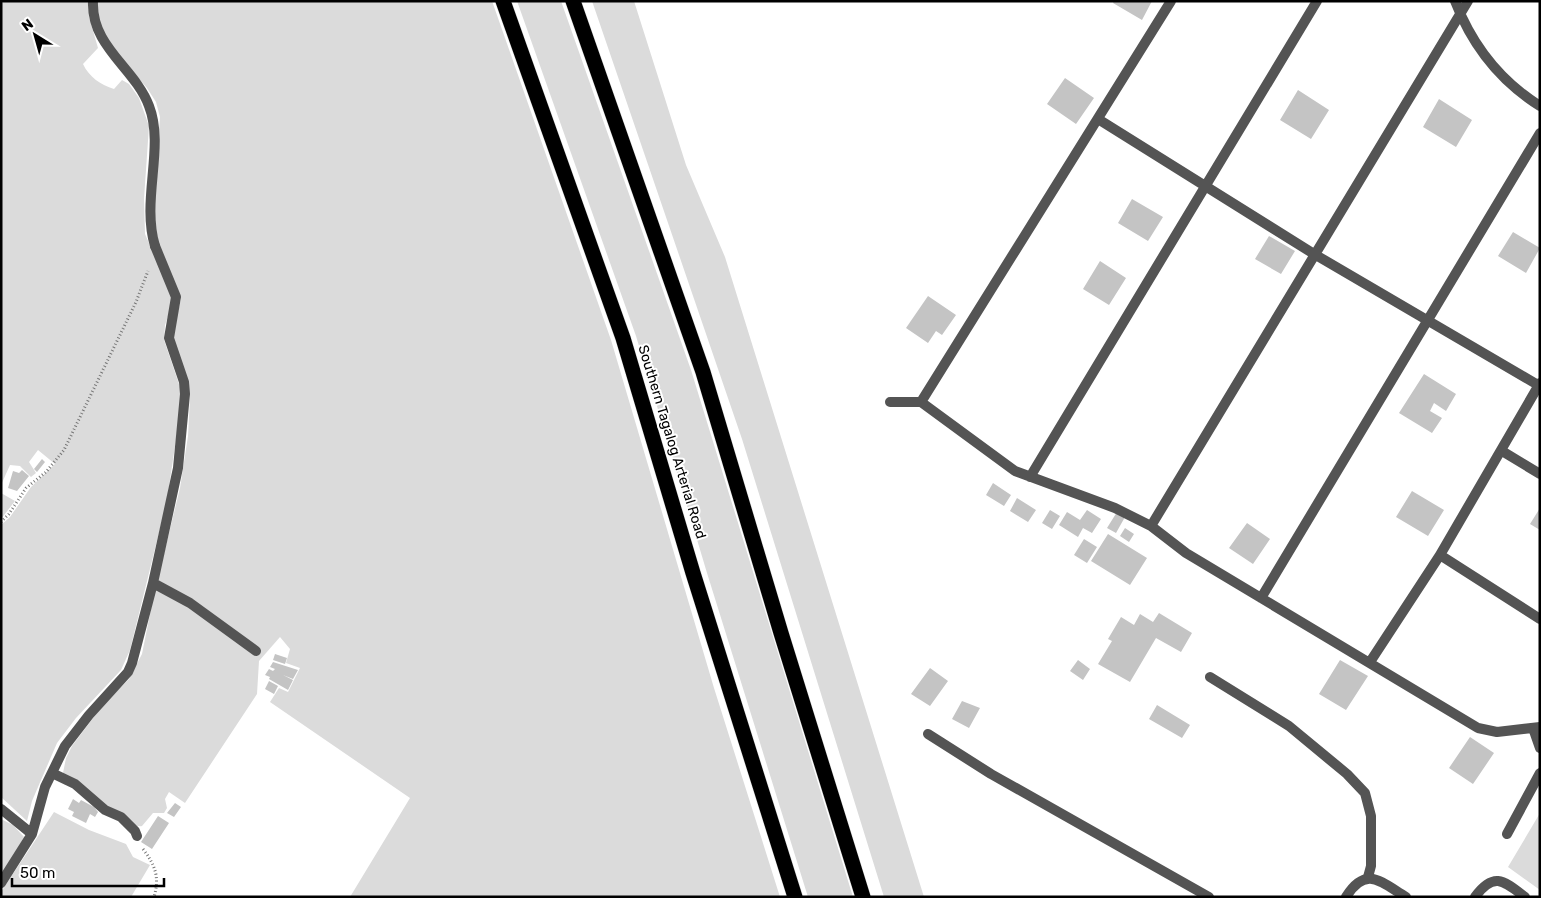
<svg xmlns="http://www.w3.org/2000/svg" width="1541" height="898" font-family="Rubik,sans-serif">
	<rect width="100%" height="100%" fill="#fff"/>
	<path fill="#dbdbdb" d="M5 1H88L89 17 98 48 83 64C89 77 101 85 114 89L122 80 129 84 139 98 149 126 144 199 145 234 171 293V308L165 325 164 340 181 390 179 419 167 500 130 650 121 670 76 718 57 743 32 801 27 821 1 797V525L10 517 31 487 55 464 38 450 29 462 36 473 31 477 20 466 10 465 1 485V4Z
		M97 1H492L611 340 714 688 780 897H350L410 798 270 702 279 688 288 692 300 668 286 663 290 649 280 637 259 661 257 694 185 803 169 792 165 799 167 808 164 813H153L142 826C128 830 76 783 63 773L66 758 72 746 103 705 129 679 142 654 153 599 180 488 188 436 190 397 174 341V329L181 299 159 244 155 225 154 202 160 117 156 102 147 88 110 45 99 23Z
		M517 1H561L691 370 853 897H808L707 573 636 336Z
		M592 1H634L686 165 725 257 924 897H884L742 439Z
		M1 493 15 501 1 519Z
		M54 812 89 830 126 844 133 857 150 865 131 897H1V892Z
		M1540 813V890L1508 867Z
		M1 819 13 825 24 837 1 878Z"/>
	<path fill="#c4c4c4" d="M1114 1H1152L1142 20 1113 3Z
		M1065 78 1094 98 1076 124 1047 104Z
		M1298 90 1329 110 1311 139 1280 120Z
		M1439 99 1472 120 1456 147 1423 127Z
		M1132 199 1163 217 1148 241 1118 223Z
		M1513 232 1540 248 1526 273 1498 256Z
		M1269 236 1295 251 1281 274 1255 259Z
		M1100 261 1126 278 1109 305 1083 289Z
		M928 296 956 315 942 335 936 331 928 343 906 328Z
		M1424 374 1456 394 1446 411 1434 403 1430 411 1442 418 1432 433 1399 413Z
		M42 459 45 462 37 472 34 469Z
		M22 470 29 476 17 491 8 488 13 471 19 473Z
		M993 483 1011 495 1004 506 986 495Z
		M1412 491 1444 510 1428 536 1396 517Z
		M1017 498 1036 510 1028 522 1010 511Z
		M1540 508V530L1530 524Z
		M1050 510 1060 516 1052 529 1042 523Z
		M1087 510 1101 519 1092 533 1083 528 1078 537 1059 525 1067 512 1080 520Z
		M1117 512 1125 517 1116 533 1107 528Z
		M1247 523 1270 539 1253 564 1229 548Z
		M1125 528 1134 534 1129 542 1120 536Z
		M1108 534 1147 558 1130 585 1091 561Z
		M1084 539 1097 547 1087 563 1074 555Z
		M1159 613 1192 633 1181 652 1156 638 1130 682 1098 664 1112 641 1108 639 1121 617 1134 625 1140 614 1153 622Z
		M275 654 287 658 285 664 273 660Z
		M1078 660 1090 669 1083 680 1070 671Z
		M1340 660 1368 676 1346 710 1319 694Z
		M273 662 298 670 293 679 283 675 293 680 288 690 269 679 270 677 265 675 269 669 273 671 275 669 270 667Z
		M930 668 948 681 930 706 911 694Z
		M269 681 278 686 274 694 265 689Z
		M962 701 980 708 969 728 952 719Z
		M1157 705 1190 725 1182 738 1149 719Z
		M1470 737 1494 753 1473 784 1449 768Z
		M73 799 79 803 81 800 94 807 98 812 95 817 90 814 86 823 72 816 74 812 68 809Z
		M175 803 181 807 174 817 167 813Z
		M158 816 169 823 152 849 141 842Z"/>
	<g fill="none" stroke-linecap="round" stroke-linejoin="round">
		<defs>
			<path id="highway" d="M503 1 623 338 693 573 795 897
				M573 1 703 372 781 633 863 897"/>
		</defs>
		<use href="#highway" stroke="#dbdbdb" stroke-width="16"/>
		<path stroke="#767676" stroke-width="3" stroke-dasharray="1 2.5" stroke-linecap="butt" d="M1 522 9 514 26 488 46 472 64 450 136 302 148 271
			M143 849C155 865 160 877 154 897"/>
		<path stroke="#545454" stroke-width="10" d="M155 246 176 297 169 338 184 382 185 394 178 468 153 583 190 603 256 651
			M1210 677 1289 726 1347 774 1365 793 1371 816V866L1368 877
			M52 773 75 784 105 810 121 817 135 831 137 836
			M1 809 32 834
			M1 883 32 834 45 787 65 746 89 715 128 672 132 663 153 583"/>
		<path stroke="#545454" stroke-width="10" d="M93 1C91 47 135 68 149 106 165 147 141 200 155 246
			M1455 1C1472 45 1500 81 1540 106
			M1098 119 1314 254 1538 385
			M890 402H921L1015 471 1115 508 1151 526 1186 553 1478 728 1497 732 1540 727
			M921 402 1171 1
			M1502 451 1540 474
			M1030 477 1317 1
			M1151 526 1468 1
			M1440 555 1540 619
			M1261 598 1540 133
			M1370 662 1440 555 1540 383
			M1533 728 1540 748
			M928 734 991 774 1209 897
			M1507 834 1540 773
			M1346 897C1366 865 1381 882 1406 897
			M1475 897C1494 871 1504 881 1525 897"/>
		<use href="#highway" stroke="#000" stroke-width="15"/>
	</g>
	<g text-anchor="middle" dominant-baseline="central" stroke-width="4" stroke-linejoin="round" paint-order="stroke">
		<g font-size="14" fill="#000" stroke="#fff">
			<text transform="translate(672 442) rotate(73)">Southern Tagalog Arterial Road</text>
		</g>
	</g>
	<rect width="1541" height="898" fill="none" stroke="#000000" stroke-width="5"/>
	<g transform="translate(35 35) rotate(323)" stroke="#ffffff" stroke-width="4" paint-order="stroke">
	<path d="M0-4L9 19L0 12L-9 19Z" fill="#000000"/>
	<text y="-8" font-size="14" font-weight="bold" text-anchor="middle" fill="#000000">N</text>
	</g>
	<path d="M12 878v8h152v-8" fill="none" stroke="#000000" stroke-width="2.5"/>
	<text x="20" y="878" font-size="15" fill="#000000" stroke="#ffffff" stroke-width="4" paint-order="stroke">50 m</text>
</svg>
